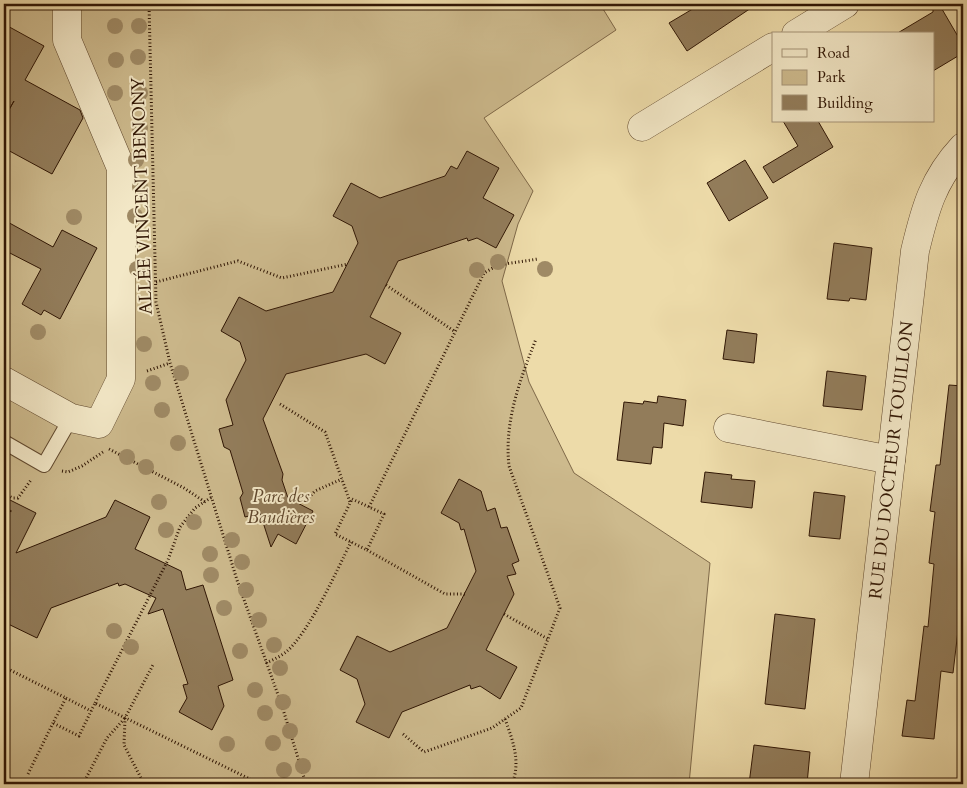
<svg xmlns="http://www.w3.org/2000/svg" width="967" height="788" font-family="Cardo,serif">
	<rect width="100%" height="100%" fill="#eddba9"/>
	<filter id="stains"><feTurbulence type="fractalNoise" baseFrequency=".004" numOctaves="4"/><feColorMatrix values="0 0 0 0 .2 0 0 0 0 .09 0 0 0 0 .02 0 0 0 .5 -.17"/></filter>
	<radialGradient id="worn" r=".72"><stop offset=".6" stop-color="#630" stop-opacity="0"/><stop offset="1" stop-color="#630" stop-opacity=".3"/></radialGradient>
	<path fill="#cdba8d" stroke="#7e6848" d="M4 4H600L616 30 484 118 533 191 518 224 502 281 529 382 574 473 710 563 689 784H4Z"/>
	<path fill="#927c5a" stroke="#301604" d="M701 4H757L687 51 669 23Z
		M933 4H939L963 45V53L933 71V34H896L933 12Z
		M4 24 44 46 25 80 80 110 83 118 52 174 4 148V119L14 101 4 118Z
		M783 121H818L833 147 773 183 763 167 798 146Z
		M467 151 499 168 483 198 514 215 496 248 477 238 468 241 467 238 398 261 370 317 401 333 385 364 366 354 286 374 263 419 283 474 282 480 288 498 313 511 296 544 278 534 271 547 260 513 245 517 240 498 243 493 230 450 224 447 219 429 233 425 226 400 246 360 240 342 221 331 239 297 266 311 333 292 358 243 352 226 333 216 351 183 380 198 445 176 451 166 457 169Z
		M745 160 768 198 729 221 707 183Z
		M4 220 53 247 62 230 97 248 60 319 44 310 41 315 22 304 41 269 4 250Z
		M834 243 872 248 866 300 850 298 849 301 827 299Z
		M727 330 757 334 754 363 723 359Z
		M827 371 866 376 862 410 823 406Z
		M949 385 963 386V501L958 550 963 551V588L953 673 941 671 934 739 902 736 907 700 915 701 924 626 928 627 934 564 929 563 935 512 930 511 936 465H940Z
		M658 396 686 400 683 426 664 423 662 448 653 447 651 464 617 460 624 402 643 404 644 401 657 403Z
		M705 472 732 475 731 479 755 481 752 508 701 502Z
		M459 479 481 491 487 511 495 508 501 528 507 527 519 561 512 564 516 574 507 576 514 594 486 650 517 667 500 699 480 686 471 689 470 685 402 712 389 738 356 722 365 704 357 679 340 670 357 636 390 652 447 628 476 571 464 529 461 530 459 523 441 513Z
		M814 492 845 496 840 539 809 536Z
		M4 497 36 513 16 553 106 517 115 500 150 517 135 549 181 571 186 590 203 585 233 680 218 686 224 706 212 730 179 712 187 698 183 685 188 684 163 609 148 614 156 598 125 584 119 586 118 583 51 608 37 638 4 622Z
		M775 614 815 619 805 709 765 704Z
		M754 745 810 752 807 784H749Z"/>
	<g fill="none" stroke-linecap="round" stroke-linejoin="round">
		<defs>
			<path id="lane" d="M4 442 44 465 71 418"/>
			<g id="street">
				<path d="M796 34 845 4"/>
				<path d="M642 127 773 47"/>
				<path d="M4 381 71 418 99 424 121 379V168L67 40V4"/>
				<path d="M728 428 891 460"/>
				<path id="s1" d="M854 784 915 251C925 209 933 179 963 147"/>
			</g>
		</defs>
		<use href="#lane" stroke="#5f472d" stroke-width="16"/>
		<use href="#street" stroke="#5f472d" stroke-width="29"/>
		<path stroke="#301604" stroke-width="3" stroke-dasharray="1 2.5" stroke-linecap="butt" d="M149 4 156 302 170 363 237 580 282 706 306 784
			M156 282 238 261 282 278 348 264
			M386 285 454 331
			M147 371 170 363
			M280 404 325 432 350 502
			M109 449 184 488 205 502
			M62 471 68 472 82 466 103 452
			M4 494 13 498H18L31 480
			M352 499 384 514 367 550 335 534Z
			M304 503 315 491 342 479
			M4 507 10 511 4 524
			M369 507 484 273 498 265 538 259
			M367 550 445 594H465
			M504 614 548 639
			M266 663C273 660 281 656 286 652 309 633 337 570 351 542
			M4 667 66 698 53 723 79 736 95 703 260 784
			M66 698 91 711
			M95 703 168 560 180 527 195 508 212 497
			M505 719C513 741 521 762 512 784
			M403 734 424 752 492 728 521 708 560 608 509 466C504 421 520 380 536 339
			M28 774 53 723
			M83 784 107 738 125 718
			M144 784 124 745 125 718 154 663"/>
		<use href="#lane" stroke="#f3e8c7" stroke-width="14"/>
		<use href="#street" stroke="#f3e8c7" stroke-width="28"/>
	</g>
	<g fill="#9f8a65">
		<circle cx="115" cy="26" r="8"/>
		<circle cx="139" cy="26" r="8"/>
		<circle cx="138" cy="57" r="8"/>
		<circle cx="116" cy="60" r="8"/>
		<circle cx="115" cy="93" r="8"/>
		<circle cx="140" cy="93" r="8"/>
		<circle cx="140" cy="128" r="8"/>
		<circle cx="136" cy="160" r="8"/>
		<circle cx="140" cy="187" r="8"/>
		<circle cx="135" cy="216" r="8"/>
		<circle cx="74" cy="217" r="8"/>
		<circle cx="498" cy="262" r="8"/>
		<circle cx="137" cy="269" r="8"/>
		<circle cx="545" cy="269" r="8"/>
		<circle cx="477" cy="270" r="8"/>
		<circle cx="38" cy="332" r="8"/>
		<circle cx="144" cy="344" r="8"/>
		<circle cx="181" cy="373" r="8"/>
		<circle cx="153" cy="383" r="8"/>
		<circle cx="162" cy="410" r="8"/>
		<circle cx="178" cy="443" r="8"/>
		<circle cx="127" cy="457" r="8"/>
		<circle cx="146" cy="467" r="8"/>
		<circle cx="159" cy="502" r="8"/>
		<circle cx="194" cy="522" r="8"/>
		<circle cx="166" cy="530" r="8"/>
		<circle cx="232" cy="540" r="8"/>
		<circle cx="210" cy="554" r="8"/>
		<circle cx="242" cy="562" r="8"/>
		<circle cx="211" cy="575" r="8"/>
		<circle cx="246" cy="590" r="8"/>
		<circle cx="224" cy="608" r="8"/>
		<circle cx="259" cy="620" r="8"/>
		<circle cx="114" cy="631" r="8"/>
		<circle cx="274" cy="645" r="8"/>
		<circle cx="131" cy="647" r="8"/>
		<circle cx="240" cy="651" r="8"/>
		<circle cx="280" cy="668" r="8"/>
		<circle cx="255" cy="690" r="8"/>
		<circle cx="283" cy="702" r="8"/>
		<circle cx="265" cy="713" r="8"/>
		<circle cx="290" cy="731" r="8"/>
		<circle cx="273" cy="743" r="8"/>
		<circle cx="227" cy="744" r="8"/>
		<circle cx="303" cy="766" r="8"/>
		<circle cx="284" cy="770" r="8"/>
	</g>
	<g text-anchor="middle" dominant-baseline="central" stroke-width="4" stroke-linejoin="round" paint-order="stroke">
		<g font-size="18" fill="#301604" stroke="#f3e8c7">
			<text transform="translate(142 196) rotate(-92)">ALLÉE VINCENT BENONY</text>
			<text stroke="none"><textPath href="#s1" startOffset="326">RUE DU DOCTEUR TOUILLON</textPath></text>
		</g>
		<g font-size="18" font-style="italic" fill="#5f472d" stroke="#f3e8c7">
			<text x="281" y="496">Parc des<tspan x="281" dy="21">Baudières</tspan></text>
		</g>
	</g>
	<rect width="967" height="788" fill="none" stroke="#eddba9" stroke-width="20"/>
	<rect x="5" y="5" width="957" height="778" fill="none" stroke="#301604" stroke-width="2.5"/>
	<rect x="10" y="10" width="947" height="768" fill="none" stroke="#301604"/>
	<rect x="772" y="32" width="162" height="90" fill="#f3e8c7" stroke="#a59479"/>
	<rect x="782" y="49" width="25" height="8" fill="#f3e8c7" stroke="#a59479"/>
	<text x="817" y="58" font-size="15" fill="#301604">Road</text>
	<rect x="782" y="70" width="25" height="15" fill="#cdba8d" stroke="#a59479"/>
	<text x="817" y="82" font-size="15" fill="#301604">Park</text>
	<rect x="782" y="95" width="25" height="15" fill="#927c5a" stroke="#a59479"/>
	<text x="817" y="108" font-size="15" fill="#301604">Building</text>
	<rect width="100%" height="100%" filter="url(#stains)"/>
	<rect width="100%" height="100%" fill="url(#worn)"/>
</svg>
